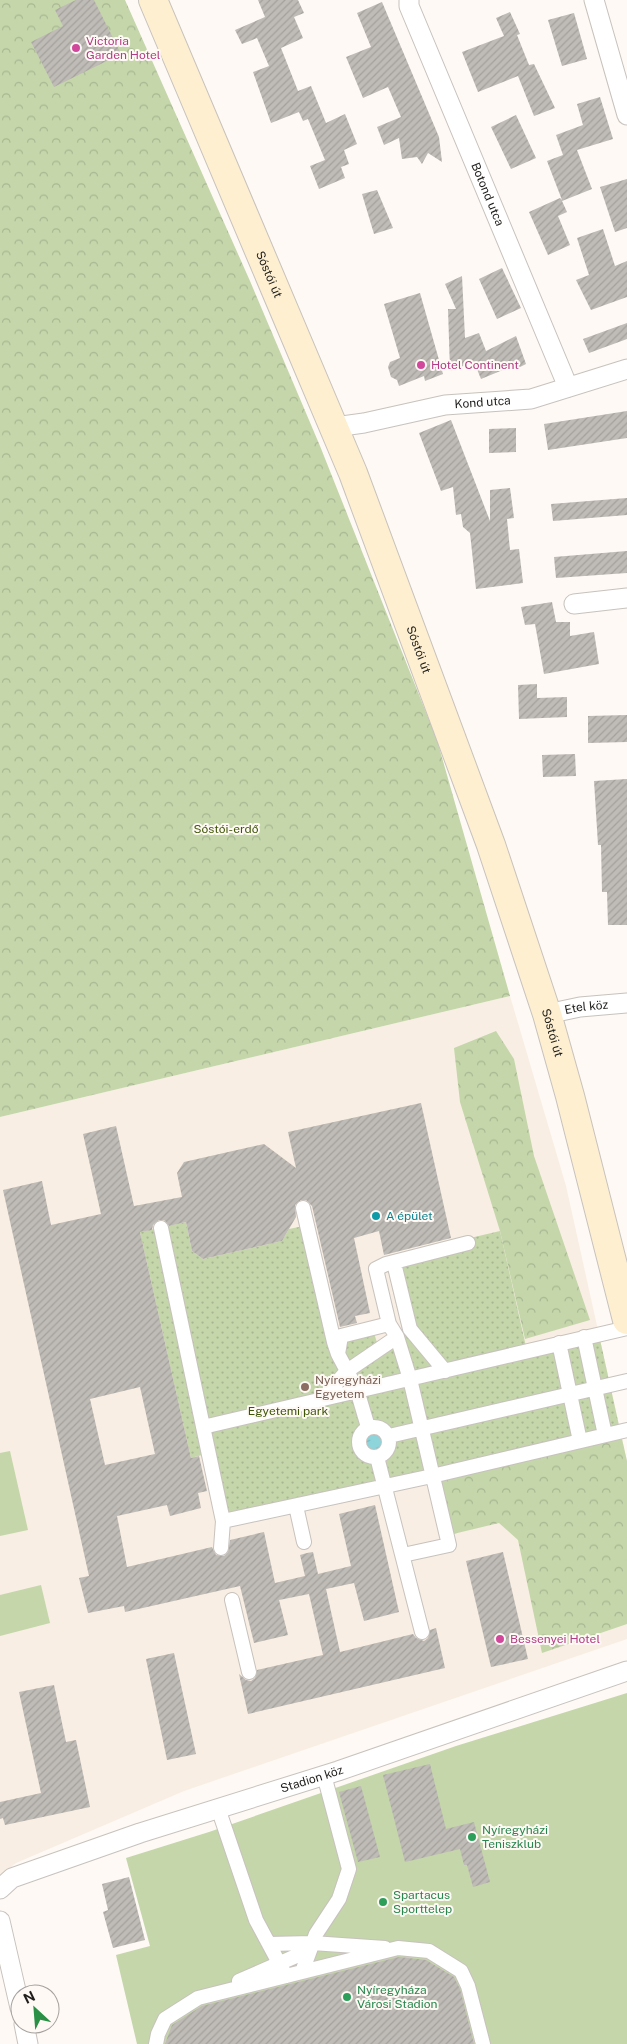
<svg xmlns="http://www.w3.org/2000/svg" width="627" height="2044" font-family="'Public Sans',sans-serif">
	<defs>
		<pattern id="green-dots" width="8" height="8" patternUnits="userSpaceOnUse" patternTransform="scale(1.25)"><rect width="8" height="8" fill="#c4d6aa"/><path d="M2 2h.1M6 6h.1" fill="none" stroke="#a8b792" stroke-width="1.8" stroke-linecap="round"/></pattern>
		<pattern id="forest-crowns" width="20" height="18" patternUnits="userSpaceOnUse" patternTransform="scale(1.25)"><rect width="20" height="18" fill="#c4d6aa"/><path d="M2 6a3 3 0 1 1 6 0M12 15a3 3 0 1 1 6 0" fill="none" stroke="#a8b792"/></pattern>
		<pattern id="water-ripples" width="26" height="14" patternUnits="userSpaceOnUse" patternTransform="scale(1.25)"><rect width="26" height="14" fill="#8dd4db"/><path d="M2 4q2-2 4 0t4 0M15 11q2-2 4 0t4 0" fill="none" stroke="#79b6bb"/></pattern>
		<pattern id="building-hatch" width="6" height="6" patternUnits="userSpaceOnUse" patternTransform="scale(1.25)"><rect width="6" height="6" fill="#bfbbb6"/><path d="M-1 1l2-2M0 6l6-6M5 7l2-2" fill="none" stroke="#a4a09c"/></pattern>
	</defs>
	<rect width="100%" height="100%" fill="#fef9f4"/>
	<path fill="#f8eee3" d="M510 996 566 1186 627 1461V1639L184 1791 16 1863 0 1876V1117Z"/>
	<path fill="url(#green-dots)" d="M186 1222 192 1251 203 1259 282 1241 289 1229 309 1225 334 1332 374 1333 379 1349 405 1341 385 1258 500 1231 527 1351 599 1335 622 1439 434 1478 225 1518 209 1453 191 1458 140 1232Z"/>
	<path fill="url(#forest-crowns)" d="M0 0H125L250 281 320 446 437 740 510 996 0 1117Z
		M496 1031 514 1059 534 1156 590 1320 525 1339 500 1231 460 1102 454 1048Z
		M622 1439 627 1461V1624L542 1653 518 1540 499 1523 449 1535 434 1478Z"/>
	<path fill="#c4d6aa" d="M10 1451 28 1530 0 1536V1453Z
		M41 1585 50 1623 0 1636V1595Z
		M627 1693V2044H137L116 1955 150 1946 126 1858 209 1832 456 1746Z"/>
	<path fill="url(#water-ripples)" d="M364 1441a10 10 0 1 1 20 0a10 10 0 1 1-20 0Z"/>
	<path fill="url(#building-hatch)" fill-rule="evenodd" d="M76 0H94L121 54 54 87 31 42 63 26 55 10Z
		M258 0H298L304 13 294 17 303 38 281 48 298 91 311 86 326 123 345 114 357 144 344 150 349 164 341 167 345 178 319 189 310 166 325 160 308 119 303 121 299 112 271 123 253 72 269 66 257 38 242 44 235 30 265 17Z
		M382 2 439 137 442 162 428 153 422 164 417 157 402 159 399 138 384 145 377 127 401 117 388 87 363 98 346 57 371 47 357 13Z
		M510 12 520 34 517 35 529 65 534 64 555 108 534 116 518 76 478 92 462 52 504 36 496 18Z
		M574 13 587 59 562 66 548 20Z
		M600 97 613 139 577 150 592 189 562 201 567 212 558 216 570 245 548 255 529 212 560 198 562 200 547 161 563 155 556 135 583 125 577 104Z
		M516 115 536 158 511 169 491 127Z
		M627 179V228L615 232 600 187Z
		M377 190 393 228 374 234 362 194Z
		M603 229 615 266 627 261V297L591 310 576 280 589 275 577 238Z
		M502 268 521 308 497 319 479 279Z
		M462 276 465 338 479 333 486 351 516 336 526 364 512 371 510 367 481 379 474 362 450 371 448 309H456L445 284Z
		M420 293 443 374 425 381 424 376 399 386 397 380 391 377 388 367 390 362 400 358 384 304Z
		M627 323V339L589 353 583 339Z
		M627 411V438L548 450 544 424Z
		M451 420 490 521V490L510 488 514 518 507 519 510 550 519 549 523 583 476 589 470 533 463 527 461 514 456 515 453 487 441 491 419 433Z
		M516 428V452L489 453V429Z
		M627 498V515L553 521 551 504Z
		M627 551V573L556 578 554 557Z
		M552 602 556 622H570V636L594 632 599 664 544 674 535 624 525 625 521 607Z
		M537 684V698L567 697V717L519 719 518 685Z
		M627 715V742L588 743V716Z
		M575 754 576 776 543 777 542 755Z
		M627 779V925H608L607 892H602L601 845H598L594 781Z
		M421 1103 451 1238 384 1255 379 1231 354 1238 370 1313 355 1316 357 1323 340 1327 312 1206 306 1200H301L295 1205 296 1217 282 1241 203 1259 192 1251 186 1222 169 1226 164 1220H159L153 1225 152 1230 140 1232 191 1458 199 1456 207 1491 198 1493 201 1508 170 1516 167 1505 117 1516 127 1567 212 1547 216 1555 224 1556 228 1552 230 1540 264 1532 275 1583 305 1576 300 1555 307 1553 313 1552 318 1574 351 1566 339 1514 375 1505 399 1612 364 1621 354 1583 326 1589 340 1652 413 1634 416 1638 424 1641 428 1638 430 1630 436 1628 445 1668 248 1714 239 1674 246 1680 251 1681 255 1678 257 1670 323 1655 309 1594 279 1600 288 1635 254 1643 240 1586 125 1612 124 1606 88 1613 79 1578 89 1576 3 1190 42 1181 51 1225 101 1214 83 1134 116 1126 134 1206 182 1197 177 1173 184 1162 264 1144 296 1168 288 1132ZM140 1387 155 1454 105 1465 90 1399Z
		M503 1552 528 1659 491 1667 466 1561Z
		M174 1653 196 1754 167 1760 146 1659Z
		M54 1685 66 1742 76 1740 90 1807 5 1825 3 1818 0 1819V1802L41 1793 19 1692Z
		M430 1764 446 1829 474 1822 490 1882 473 1887 467 1865H464L460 1849 405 1862 383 1775Z
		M361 1786 380 1857 358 1862 339 1792Z
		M129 1877 145 1940 113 1948 103 1912 108 1910 102 1884Z
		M399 1957 426 1960 454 1977 460 1989 474 2044H165L172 2025 202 2006Z"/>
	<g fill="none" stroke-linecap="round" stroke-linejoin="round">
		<defs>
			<path id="pedestrian" d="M303 1208 334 1342 338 1354
				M161 1228 223 1521 221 1548
				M394 1263 410 1329 445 1371
				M397 1337 410 1379 449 1545 403 1555
				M584 1337 605 1435
				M559 1343 580 1441
				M323 1398 347 1371 338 1354 341 1336 389 1324
				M359 1442a15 15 0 1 1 30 0a15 15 0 1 1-30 0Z
				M203 1427 627 1328
				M368 1427 357 1390 347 1371 397 1337 389 1324 376 1269 386 1264 468 1243
				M389 1436 627 1381
				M377 1457 422 1632
				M296 1506 304 1542
				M223 1521 432 1476 627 1430
				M232 1600 249 1672
				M218 1808 256 1920 286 1976
				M269 1944 312 1943 385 1948
				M302 1972 316 1934 339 1899 349 1869 324 1775
				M239 1981 310 1950
				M156 2044 158 2034 165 2019 198 1998 398 1948 429 1951 461 1971 468 1986 483 2044"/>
			<g id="minor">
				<path id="s1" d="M409 0V6L568 387"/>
				<path d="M594 0 627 115"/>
				<path id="s2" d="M335 427 364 423 445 405 531 399 627 369"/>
				<path d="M574 604 627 598"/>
				<path id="s3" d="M547 1014 580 1007 627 1003"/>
				<path id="s4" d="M0 1889 12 1878 140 1833 338 1771 627 1671"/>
				<path d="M0 1921 20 2008"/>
				<path d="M24 2024 28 2044"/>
			</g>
			<g id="secondary">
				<path id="s5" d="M153 0 353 473 491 845 547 1014 570 1096 627 1320"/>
			</g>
		</defs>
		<use href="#pedestrian" stroke="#c7c2bd" stroke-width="16"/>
		<use href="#minor" stroke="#c7c2bd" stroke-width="21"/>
		<use href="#secondary" stroke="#c7c2bd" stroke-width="30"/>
		<use href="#pedestrian" stroke="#fff" stroke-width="14"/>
		<use href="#minor" stroke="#fff" stroke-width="19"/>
		<use href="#secondary" stroke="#fdefd0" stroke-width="28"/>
	</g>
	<g fill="#d1479c" stroke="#fef9f4" stroke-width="2">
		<circle cx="76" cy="48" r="5"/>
		<circle cx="421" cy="365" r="5"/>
		<circle cx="500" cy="1639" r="5"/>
	</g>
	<circle fill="#0f9aa8" stroke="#fef9f4" stroke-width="2" cx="376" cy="1216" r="5"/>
	<circle fill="#8d6e63" stroke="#fef9f4" stroke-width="2" cx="305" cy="1387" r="5"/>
	<g fill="#2e9e5b" stroke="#fef9f4" stroke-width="2">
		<circle cx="472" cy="1837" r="5"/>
		<circle cx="383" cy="1902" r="5"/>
		<circle cx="347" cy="1997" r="5"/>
	</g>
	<g text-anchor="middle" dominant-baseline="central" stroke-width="4" stroke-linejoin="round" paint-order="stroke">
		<g font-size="12" fill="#b23c85" stroke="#fef9f4" text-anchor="start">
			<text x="86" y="41">Victoria<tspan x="86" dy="14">Garden Hotel</tspan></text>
			<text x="431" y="365">Hotel Continent</text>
			<text x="510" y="1639">Bessenyei Hotel</text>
		</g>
		<g font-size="12" fill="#1f1e1c" stroke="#fef9f4">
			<text stroke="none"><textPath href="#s1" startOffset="210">Botond utca</textPath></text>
			<text stroke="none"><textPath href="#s5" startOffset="298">Sóstói út</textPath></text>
			<text stroke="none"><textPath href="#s2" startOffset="150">Kond utca</textPath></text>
			<text stroke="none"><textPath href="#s5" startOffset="702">Sóstói út</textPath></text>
			<text stroke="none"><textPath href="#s3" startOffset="40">Etel köz</textPath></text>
			<text stroke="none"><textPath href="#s5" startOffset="1108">Sóstói út</textPath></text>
			<text stroke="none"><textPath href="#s4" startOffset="332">Stadion köz</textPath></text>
		</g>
		<g font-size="12" fill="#3e5505" stroke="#fef9f4">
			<text x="226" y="829">Sóstói-erdő</text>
			<text x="288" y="1411">Egyetemi park</text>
		</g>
		<g font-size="12" fill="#0d838f" stroke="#fef9f4" text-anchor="start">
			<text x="386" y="1216">A épület</text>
		</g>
		<g font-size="12" fill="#785e54" stroke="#fef9f4" text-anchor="start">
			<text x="315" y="1380">Nyíregyházi<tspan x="315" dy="14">Egyetem</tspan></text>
		</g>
		<g font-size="12" fill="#27864d" stroke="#fef9f4" text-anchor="start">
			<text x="482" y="1830">Nyíregyházi<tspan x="482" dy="14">Teniszklub</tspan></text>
			<text x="393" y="1895">Spartacus<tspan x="393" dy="14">Sporttelep</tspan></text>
			<text x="357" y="1990">Nyíregyháza<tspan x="357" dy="14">Városi Stadion</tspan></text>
		</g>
	</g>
	<g transform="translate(35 2009) rotate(334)"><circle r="24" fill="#fef9f4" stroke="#a5a19e"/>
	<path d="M0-4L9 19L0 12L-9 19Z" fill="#2a9046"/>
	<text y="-8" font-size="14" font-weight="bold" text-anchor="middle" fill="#1f1e1c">N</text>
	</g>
</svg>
